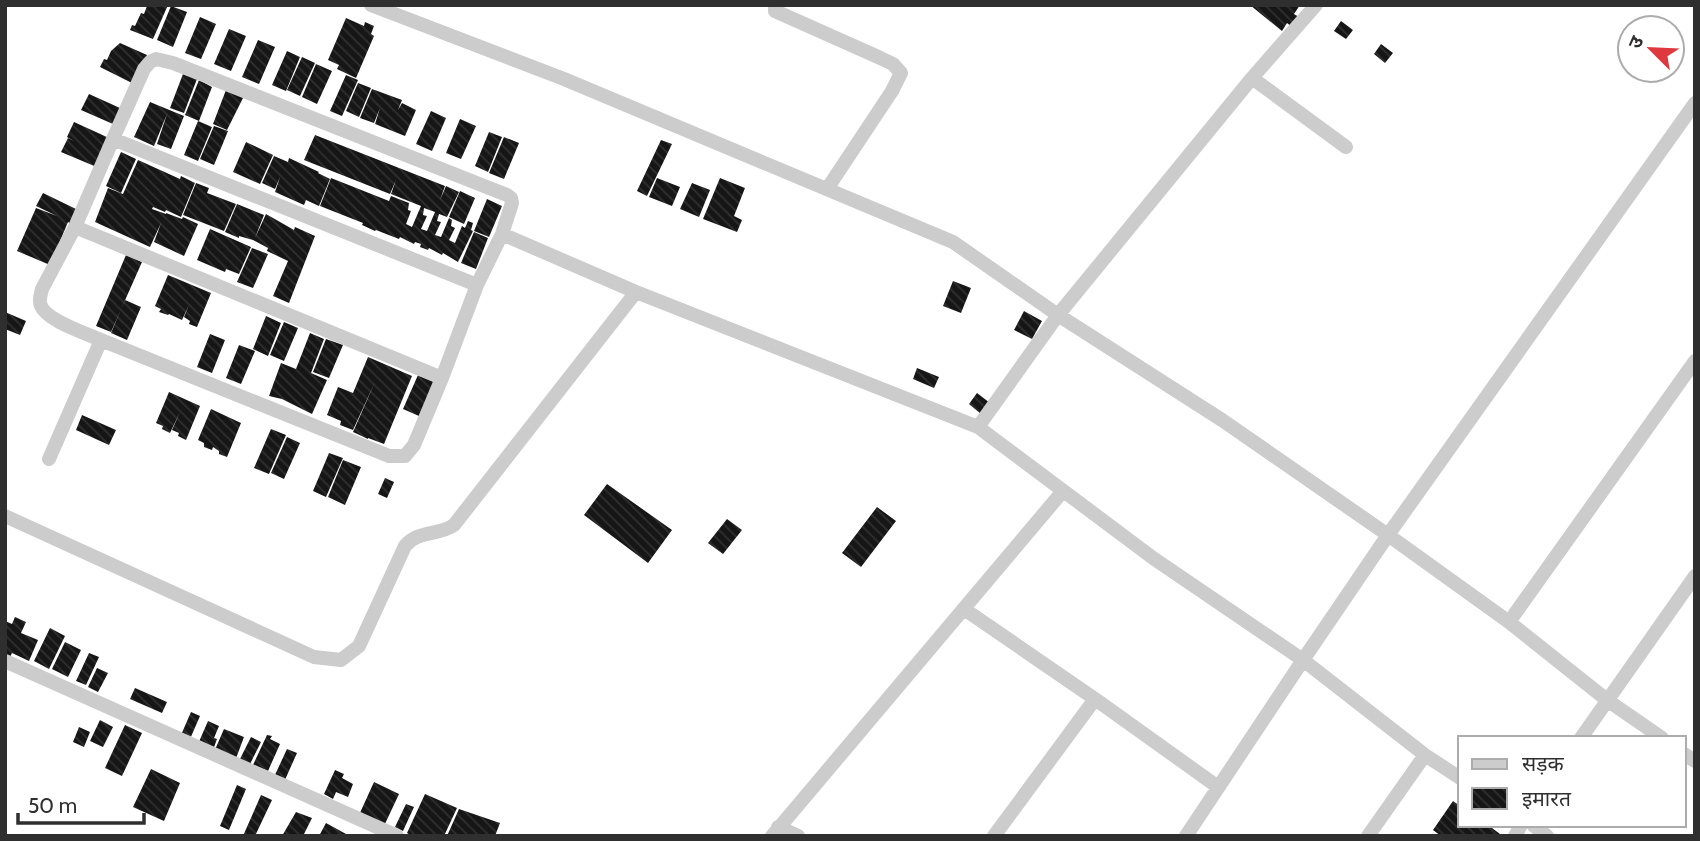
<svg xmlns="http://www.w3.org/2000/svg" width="1700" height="841" font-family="Cabin,'Noto Sans Devanagari',sans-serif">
	<defs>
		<pattern id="building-back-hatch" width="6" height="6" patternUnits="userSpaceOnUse" patternTransform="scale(1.75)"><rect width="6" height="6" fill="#161616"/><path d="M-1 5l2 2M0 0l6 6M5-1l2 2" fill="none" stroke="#303030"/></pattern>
	</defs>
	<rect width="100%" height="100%" fill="#fff"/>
	<path fill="url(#building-back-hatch)" fill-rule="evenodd" d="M151 5H168L153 39 130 30 132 25 135 26 141 13 144 14 147 6 150 7Z
		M1250 5H1300L1294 14 1299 17 1292 27 1287 23 1282 31Z
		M171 6 187 12 173 47 157 40Z
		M200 17 216 24 201 59 185 53Z
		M346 18 364 26 365 22 374 26 371 34 374 36 356 78 337 69 339 65 328 60Z
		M1341 21 1353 30 1346 39 1334 31Z
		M229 29 246 36 231 71 214 64Z
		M258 40 275 47 259 84 242 77Z
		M120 43 147 55 134 84 100 67 104 59 107 60 111 51Z
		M1381 44 1393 53 1385 63 1374 54Z
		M287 51 300 57 286 91 272 85Z
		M302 57 315 63 300 96 287 90Z
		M316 64 332 71 317 104 302 97Z
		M183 74 197 79 184 113 170 108Z
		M346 75 358 80 342 116 330 111Z
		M199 80 212 87 199 121 185 115Z
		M358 83 371 88 359 117 346 111Z
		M372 89 402 100 398 110 402 103 416 110 405 136 375 124 380 108 374 123 360 118Z
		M226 90 244 96 227 130 213 124Z
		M89 94 120 108 113 124 81 110Z
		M150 102 184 116 171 149 157 144 167 114 154 146 134 137Z
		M431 111 446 118 432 151 416 144Z
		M460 119 476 126 461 159 446 153Z
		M198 121 212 127 198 161 184 155Z
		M74 122 109 138 99 168 61 152 68 138 74 141 67 137Z
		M214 126 228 131 214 165 200 159Z
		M489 132 502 137 488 172 475 166Z
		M315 135 445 186 440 200 446 186 459 192 447 217 439 214 437 221 441 222 435 235 441 237 449 218 452 220 451 226 455 228 449 240 455 243 462 226 465 228 468 221 473 223 471 230 473 231 458 262 443 253 442 255 429 248 428 250 420 247 421 244 415 242 414 244 400 237 399 239 376 230 375 231 362 225 363 223 320 206 331 178 389 201 391 196 409 203 408 210 411 211 406 224 412 227 421 206 391 194 396 180 390 194 304 160ZM424 208 435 212 427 231 421 229 427 216 423 215Z
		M504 137 519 143 504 179 489 173Z
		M661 140 672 144 647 196 637 191Z
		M246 142 273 155 260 184 233 172Z
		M121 152 136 159 121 193 106 186Z
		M274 156 288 162 289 158 319 172 318 173 330 179 319 206 306 200 304 205 275 192 280 177 275 189 262 183Z
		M138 160 180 179 181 176 195 183 181 217 166 210 165 212 153 207 152 209 166 214V213L182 219 183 217 198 224 184 256 154 242 161 223 150 247 95 222 108 188 123 194Z
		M657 178 680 187 672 206 649 197Z
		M720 178 745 188 734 216 742 220 737 232 703 219Z
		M196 183 209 188 207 193 236 204 224 231 183 215Z
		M692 183 710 190 699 217 680 209Z
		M460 191 475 198 464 224 449 217Z
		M43 193 78 210 71 224 68 222 50 265 17 251 36 208 57 216 36 206Z
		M487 199 502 206 489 237 474 231Z
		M237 204 264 215 255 238 266 214 294 230 295 227 315 236 289 303 273 296 288 261 267 251 268 248 253 240 239 236V238L225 232Z
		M210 229 251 247 239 274 226 269 225 272 197 260Z
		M474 232 488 238 476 269 461 263Z
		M252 248 268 254 253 288 237 282Z
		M126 255 142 262 111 332 96 326Z
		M168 275 211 293 197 327 189 324 190 321 184 317 189 305 182 320 169 314 168 315 159 312 161 309 155 306Z
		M953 281 971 288 961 313 943 306Z
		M125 300 141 307 127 340 111 333Z
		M1024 311 1042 321 1032 339 1014 330Z
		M5 312 26 321 20 335 5 329Z
		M266 316 281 323 268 356 253 349Z
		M284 322 298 328 284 361 270 355Z
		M310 333 324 339 311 373 327 380 312 414 282 399 269 396 281 363 296 369Z
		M210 334 225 340 212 373 197 367Z
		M326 339 343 345 329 378 313 372Z
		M239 345 255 351 241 384 226 378Z
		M368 357 412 376 384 444 368 438V439L353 432 375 382 353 430 340 425 341 421 327 415 338 387 353 393Z
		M917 368 939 377 934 388 913 379Z
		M418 375 434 382 419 416 403 409Z
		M169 392 200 406 186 440 178 436 179 433 172 430 180 412 170 433 162 429 163 426 156 423Z
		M977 393 990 403 981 414 969 404Z
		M211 409 241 423 227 457 219 454V451L213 447 212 450 204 447V443L198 440Z
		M82 415 116 430 109 445 76 430Z
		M271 429 286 435 269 474 254 468Z
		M287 437 300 443 284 479 271 473Z
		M329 453 343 458 326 497 313 491Z
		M343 460 361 467 345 505 328 497Z
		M385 478 394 482 387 498 378 494Z
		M607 484 672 530 648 563 584 515Z
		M877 507 896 521 861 567 842 553Z
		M727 519 742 530 723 554 708 543Z
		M15 617 26 622 21 633 38 640 29 661 12 653 10 657 5 655V621L12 624Z
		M50 628 65 636 49 669 34 661Z
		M65 642 81 650 68 677 52 669Z
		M89 653 99 657 86 685 76 681Z
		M97 668 108 673 98 692 88 687Z
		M135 688 167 702 162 713 130 699Z
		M191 712 200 716 190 739 181 735Z
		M100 720 113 727 103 747 90 741Z
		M208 721 219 726 214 738 217 739 213 750 198 744Z
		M125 725 142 733 122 776 105 768Z
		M79 727 90 732 84 747 73 742Z
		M224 729 244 737 235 761 214 752Z
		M267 735 272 736 270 739 280 744 268 771 253 765Z
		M251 737 261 742 248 768 238 763Z
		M287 749 297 753 284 782 274 777Z
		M151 769 180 783 164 821 133 807Z
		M335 770 344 774 342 778 353 784 348 797 336 792 333 799 324 794Z
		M374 782 399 794 384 826 359 815Z
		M237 785 246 789 229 830 220 826Z
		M425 794 457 808 444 836H412L407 833Z
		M261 795 272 800 255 836H243Z
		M1453 801 1460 806V825H1488L1500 834 1499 836H1441L1433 830Z
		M406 804 414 807 403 831 395 827Z
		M459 809 500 823 495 836H447Z
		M296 812 312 818 303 836H282Z
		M326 823 346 834 345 836H319Z"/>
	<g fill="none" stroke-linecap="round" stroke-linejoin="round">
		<path stroke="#ccc" stroke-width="14" d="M371 5 564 79 953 242 1058 315 1222 420 1388 535 1509 622 1607 700 1662 738
			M775 5V11L876 56 893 64 901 73 892 91 827 189
			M1252 78 1346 147
			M75 227 113 139
			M502 234 636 292 978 427 1153 558 1303 660 1425 755 1460 778
			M442 378 414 445 405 456H389L101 340C86 333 47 321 41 306 38 300 41 295 42 289L75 227 442 378 477 285 113 139 144 69 150 62 156 59 173 63 507 195 511 198 512 203 502 234 477 285
			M978 427 1058 315 1252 78 1316 5
			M49 459 101 340
			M5 516 314 657 341 660 359 646 405 546C418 530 438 536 454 525L636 292
			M964 609 1095 699
			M1509 622 1695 361
			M5 661 397 836
			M1581 738 1695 576
			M1684 754 1695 761
			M1533 825 1547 836
			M778 827 798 836
			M772 836 1063 491
			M994 836 1095 699 1218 787
			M1186 836 1303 660 1388 535 1695 103
			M1368 836 1425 755
			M1515 836 1521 825"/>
	</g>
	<rect width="1700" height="841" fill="none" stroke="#2f2f2f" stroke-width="14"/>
	<rect x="1458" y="736" width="228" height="91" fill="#ffffff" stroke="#acacac" stroke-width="2"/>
	<rect x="1472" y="759" width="35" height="10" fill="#cccccc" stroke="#acacac" stroke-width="2"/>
	<text x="1522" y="771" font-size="21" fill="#2f2f2f">सड़क</text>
	<rect x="1472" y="788" width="35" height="21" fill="url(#building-back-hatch)" stroke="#acacac" stroke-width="2"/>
	<text x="1522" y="806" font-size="21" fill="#2f2f2f">इमारत</text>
	<g transform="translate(1651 49) rotate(294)"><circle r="33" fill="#ffffff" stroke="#acacac" stroke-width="2"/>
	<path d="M0-5L12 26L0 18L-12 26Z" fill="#de393e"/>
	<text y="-10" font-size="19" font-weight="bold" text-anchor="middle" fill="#2f2f2f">उ</text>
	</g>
	<path d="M18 813v10h126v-10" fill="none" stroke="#2f2f2f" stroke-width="3.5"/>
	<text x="28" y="813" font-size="21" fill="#2f2f2f" stroke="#ffffff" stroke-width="5" paint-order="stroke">50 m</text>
</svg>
